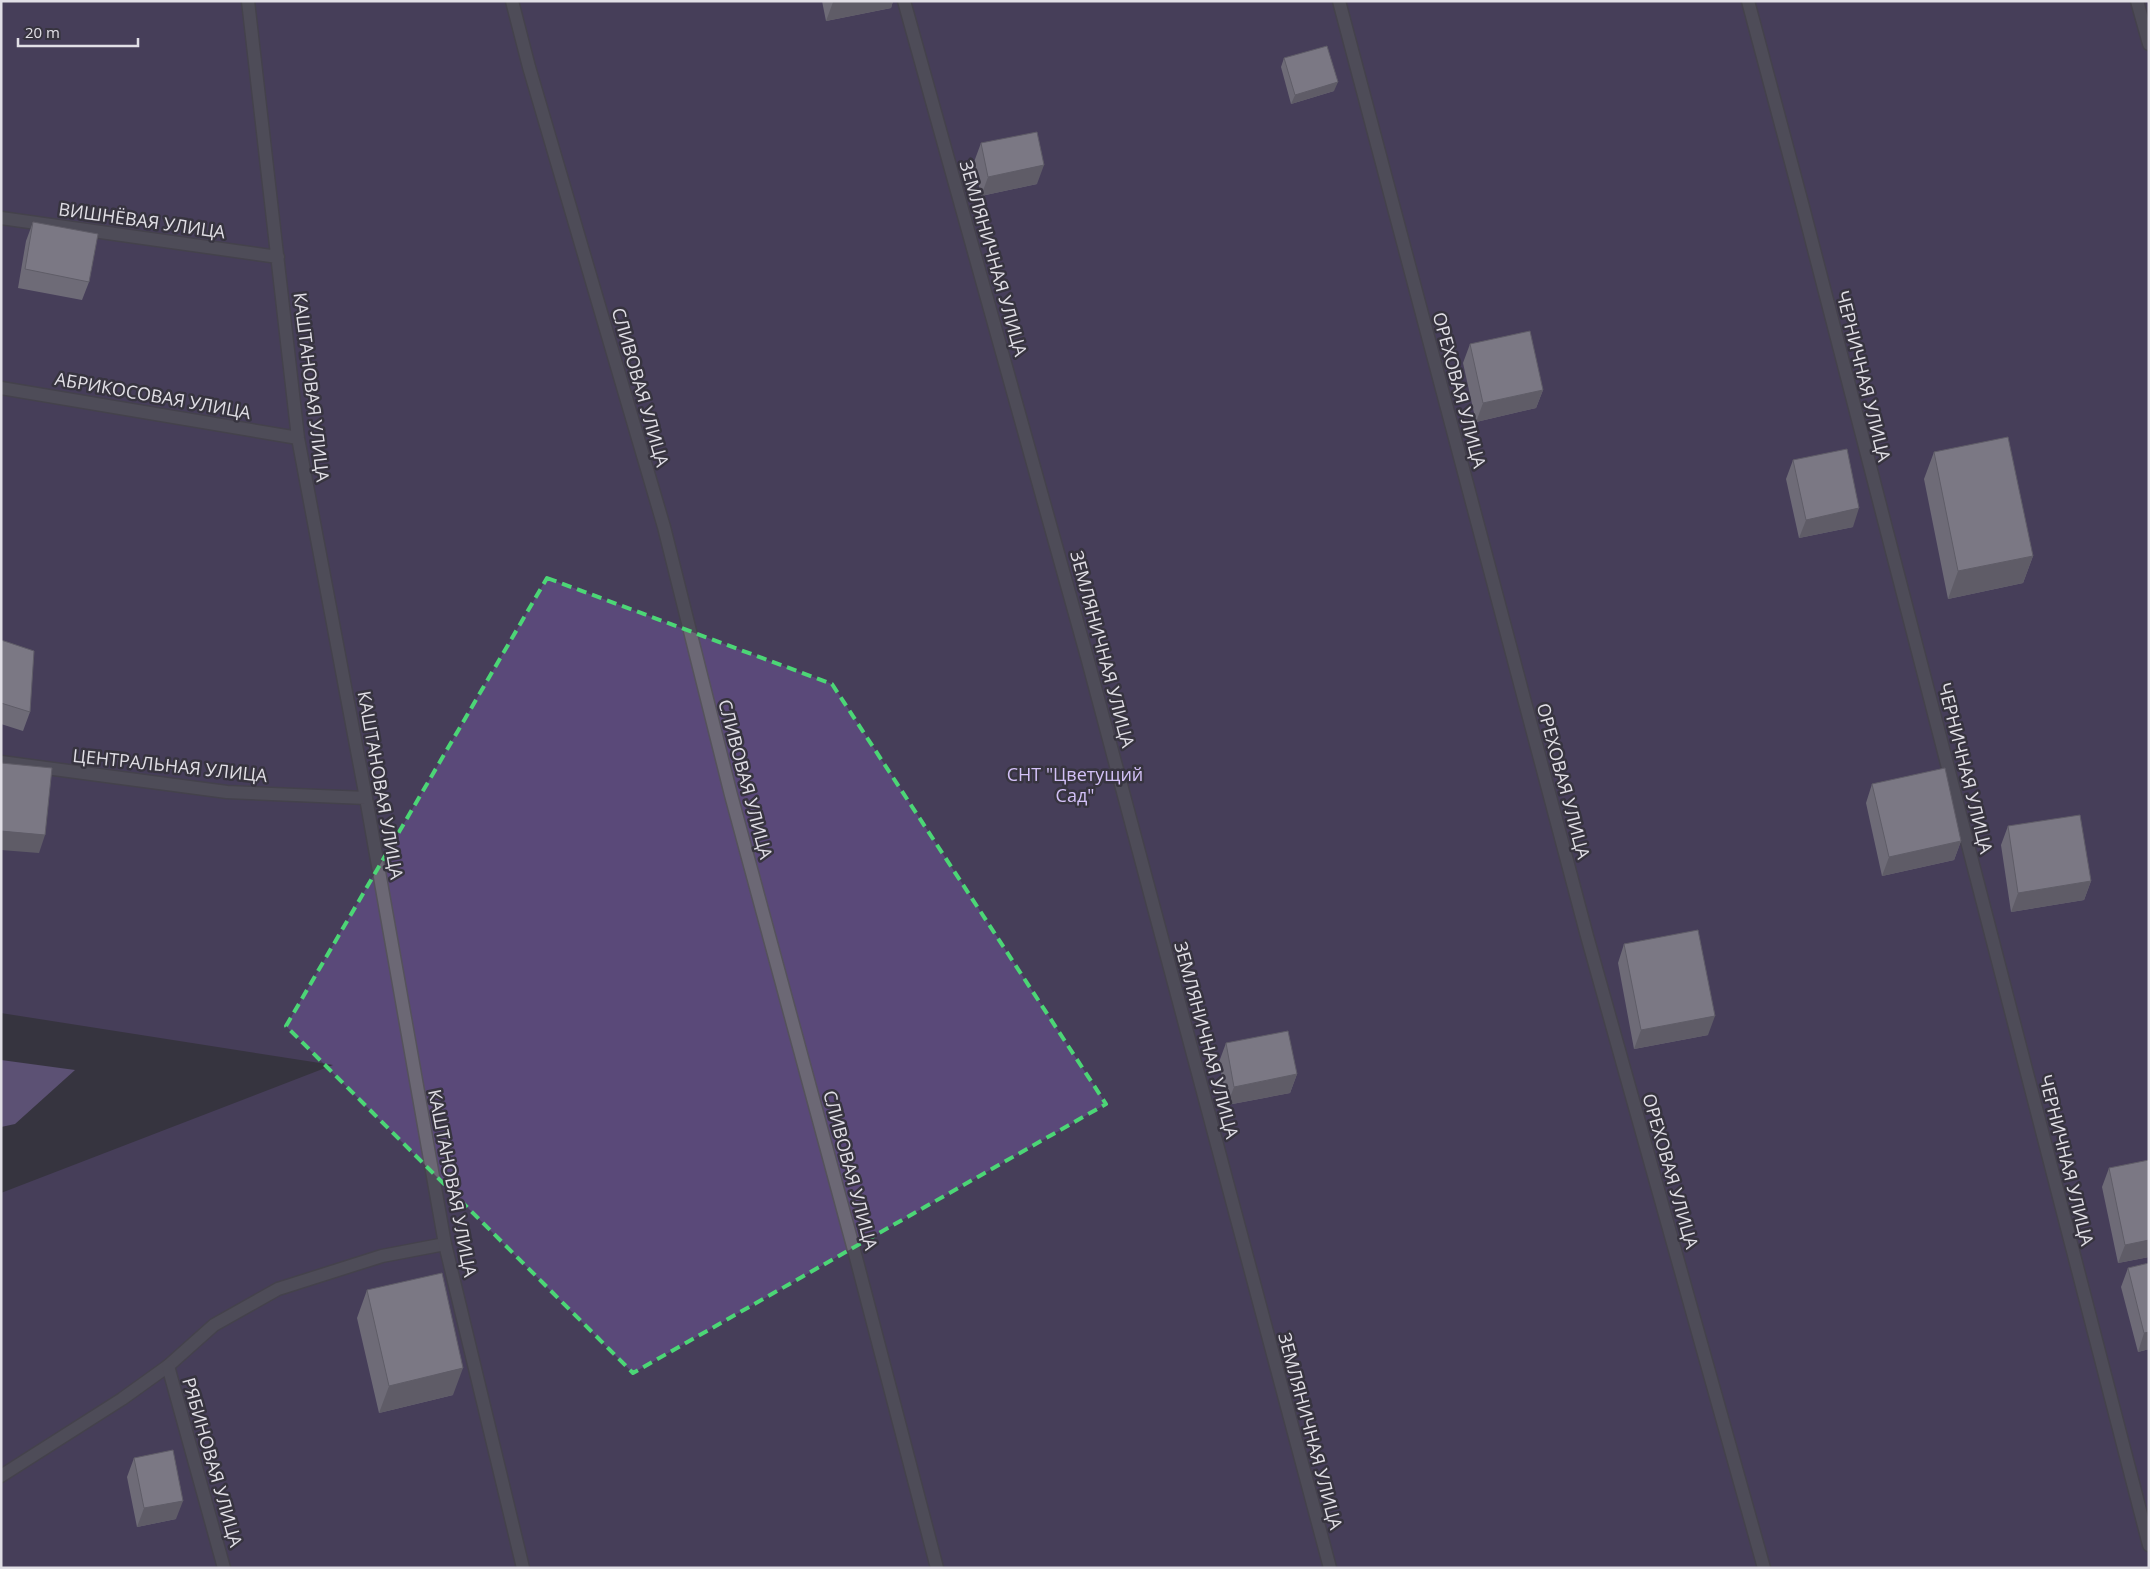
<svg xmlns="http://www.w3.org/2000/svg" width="2150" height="1569" font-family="'Open Sans',sans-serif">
	<rect width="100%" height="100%" fill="#37343f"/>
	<path fill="#5a4979" d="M1 1H2149V1568H1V1193L333 1065 1 1013Z"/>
	<path fill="#8a73b4" d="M1 1060 75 1070 15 1124 1 1127Z"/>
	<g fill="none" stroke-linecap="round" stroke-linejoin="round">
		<defs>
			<path id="service" d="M1 1476 122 1399 168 1366 214 1325 278 1289 382 1256 445 1244"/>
			<path id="minor" d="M248 1 298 438 366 798 445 1244 523 1568
				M512 1 529 67 664 527 731 795 854 1250 937 1568
				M904 1 1087 657 1330 1568
				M1339 1 1587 936 1764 1568
				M1748 1 1803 207 2149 1545
				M2137 1 2149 44
				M1 218 278 257
				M1 388 298 438
				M1 762 227 792 366 798
				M168 1366 224 1568"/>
		</defs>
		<use href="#service" stroke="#55525b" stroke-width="15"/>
		<use href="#minor" stroke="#55525b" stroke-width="15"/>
		<use href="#service" stroke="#6c6875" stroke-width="12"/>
		<use href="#minor" stroke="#6c6875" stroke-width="12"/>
	</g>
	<path fill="#b1aeba" d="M822 1H893L891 8 826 21Z
		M1284 58 1334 91 1291 104 1281 67Z
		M981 143 1037 184 981 196 974 162Z
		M33 222 89 282 82 300 18 288 26 241Z
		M1470 344 1543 390 1536 408 1476 422 1463 363Z
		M1934 452 2033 556 2023 583 1948 599 1924 479Z
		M1793 460 1853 527 1799 538 1786 479Z
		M1 640 30 712 23 731 1 724Z
		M1872 784 1961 841 1954 860 1882 876 1866 803Z
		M2008 826 2091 881 2084 900 2011 912 2001 845Z
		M1624 944 1708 1035 1634 1049 1618 963Z
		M1226 1043 1297 1074 1290 1093 1227 1105 1219 1062Z
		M2109 1168 2149 1257 2118 1263 2102 1187Z
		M2149 1263V1349L2138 1352 2121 1287 2128 1268Z
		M367 1290 453 1395 379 1413 357 1318Z
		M134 1458 176 1519 137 1527 127 1477Z"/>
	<path fill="#908d97" d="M837 1H893L891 8 826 21 833 2Z
		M1338 82 1334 91 1291 104 1295 95Z
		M1044 165 1037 184 981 196 988 177Z
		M1543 390 1536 408 1476 422 1483 403Z
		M1859 508 1853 527 1799 538 1806 520Z
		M2033 556 2023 583 1948 599 1958 571Z
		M1 831 45 835 39 853 1 850Z
		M1961 841 1954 860 1882 876 1889 857Z
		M2091 881 2084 900 2011 912 2018 893Z
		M1715 1016 1708 1035 1634 1049 1641 1030Z
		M1297 1074 1290 1093 1227 1105 1234 1087Z
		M2149 1240V1257L2118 1263 2125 1245Z
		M2149 1332V1349L2138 1352 2144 1333Z
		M463 1368 453 1395 379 1413 389 1386Z
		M183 1501 176 1519 137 1527 144 1508Z"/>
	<path fill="#cecad8" stroke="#908d97" d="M1327 46 1338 82 1295 95 1284 58Z
		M1037 132 1044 165 988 177 981 143Z
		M33 222 98 234 89 282 25 269Z
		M1530 331 1543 390 1483 403 1470 344Z
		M2008 437 2033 556 1958 571 1934 452Z
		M1847 449 1859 508 1806 520 1793 460Z
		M1 640 34 651 30 712 1 703Z
		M1 763 52 768 45 835 1 831Z
		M1945 768 1961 841 1889 857 1872 784Z
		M2080 815 2091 881 2018 893 2008 826Z
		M1698 930 1715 1016 1641 1030 1624 944Z
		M1288 1031 1297 1074 1234 1087 1226 1043Z
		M2149 1160V1240L2125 1245 2109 1168Z
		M2149 1263V1332L2144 1333 2128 1268Z
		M442 1273 463 1368 389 1386 367 1290Z
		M173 1450 183 1501 144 1508 134 1458Z"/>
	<path d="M0 0H2150V1569H0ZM547 578 832 684 1106 1104 633 1373 286 1026Z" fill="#37343f" fill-opacity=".55" fill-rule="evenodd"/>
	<path fill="none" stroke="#4cd676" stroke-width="4" stroke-dasharray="10 6" stroke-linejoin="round" d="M547 578 832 684 1106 1104 633 1373 286 1026Z"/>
	<g text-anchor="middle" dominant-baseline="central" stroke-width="5" stroke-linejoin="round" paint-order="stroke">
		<g font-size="18" fill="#e1dfe6" stroke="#37343f">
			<text transform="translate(142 220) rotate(8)">ВИШНЁВАЯ УЛИЦА</text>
			<text transform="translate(994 258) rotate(74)">ЗЕМЛЯНИЧНАЯ УЛИЦА</text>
			<text transform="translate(1864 376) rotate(76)">ЧЕРНИЧНАЯ УЛИЦА</text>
			<text transform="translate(312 387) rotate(83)">КАШТАНОВАЯ УЛИЦА</text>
			<text transform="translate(641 387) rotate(74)">СЛИВОВАЯ УЛИЦА</text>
			<text transform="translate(1460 390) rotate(75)">ОРЕХОВАЯ УЛИЦА</text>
			<text transform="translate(153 395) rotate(10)">АБРИКОСОВАЯ УЛИЦА</text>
			<text transform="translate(1103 649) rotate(75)">ЗЕМЛЯНИЧНАЯ УЛИЦА</text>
			<text transform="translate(170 765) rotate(6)">ЦЕНТРАЛЬНАЯ УЛИЦА</text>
			<text transform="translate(1966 768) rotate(76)">ЧЕРНИЧНАЯ УЛИЦА</text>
			<text transform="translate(746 779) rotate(75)">СЛИВОВАЯ УЛИЦА</text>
			<text transform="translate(1564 781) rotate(75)">ОРЕХОВАЯ УЛИЦА</text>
			<text transform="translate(381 785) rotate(80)">КАШТАНОВАЯ УЛИЦА</text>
			<text transform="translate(1207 1040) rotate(75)">ЗЕМЛЯНИЧНАЯ УЛИЦА</text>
			<text transform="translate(2067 1160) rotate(76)">ЧЕРНИЧНАЯ УЛИЦА</text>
			<text transform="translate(851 1170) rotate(75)">СЛИВОВАЯ УЛИЦА</text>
			<text transform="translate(1671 1171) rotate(74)">ОРЕХОВАЯ УЛИЦА</text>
			<text transform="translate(453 1183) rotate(79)">КАШТАНОВАЯ УЛИЦА</text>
			<text transform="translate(1311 1431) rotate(75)">ЗЕМЛЯНИЧНАЯ УЛИЦА</text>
			<text transform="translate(213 1462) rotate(74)">РЯБИНОВАЯ УЛИЦА</text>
		</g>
		<g font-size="18" fill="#d3c1f7" stroke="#37343f">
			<text x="1075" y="774">СНТ "Цветущий<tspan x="1075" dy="21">Сад"</tspan></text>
		</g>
	</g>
	<rect width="2150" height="1569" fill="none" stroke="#e1dfe6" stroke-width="5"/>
	<path d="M18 38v8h120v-8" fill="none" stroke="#e1dfe6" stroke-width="2.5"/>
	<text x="25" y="38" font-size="15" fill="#e1dfe6" stroke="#37343f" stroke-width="4" paint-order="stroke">20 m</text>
</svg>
